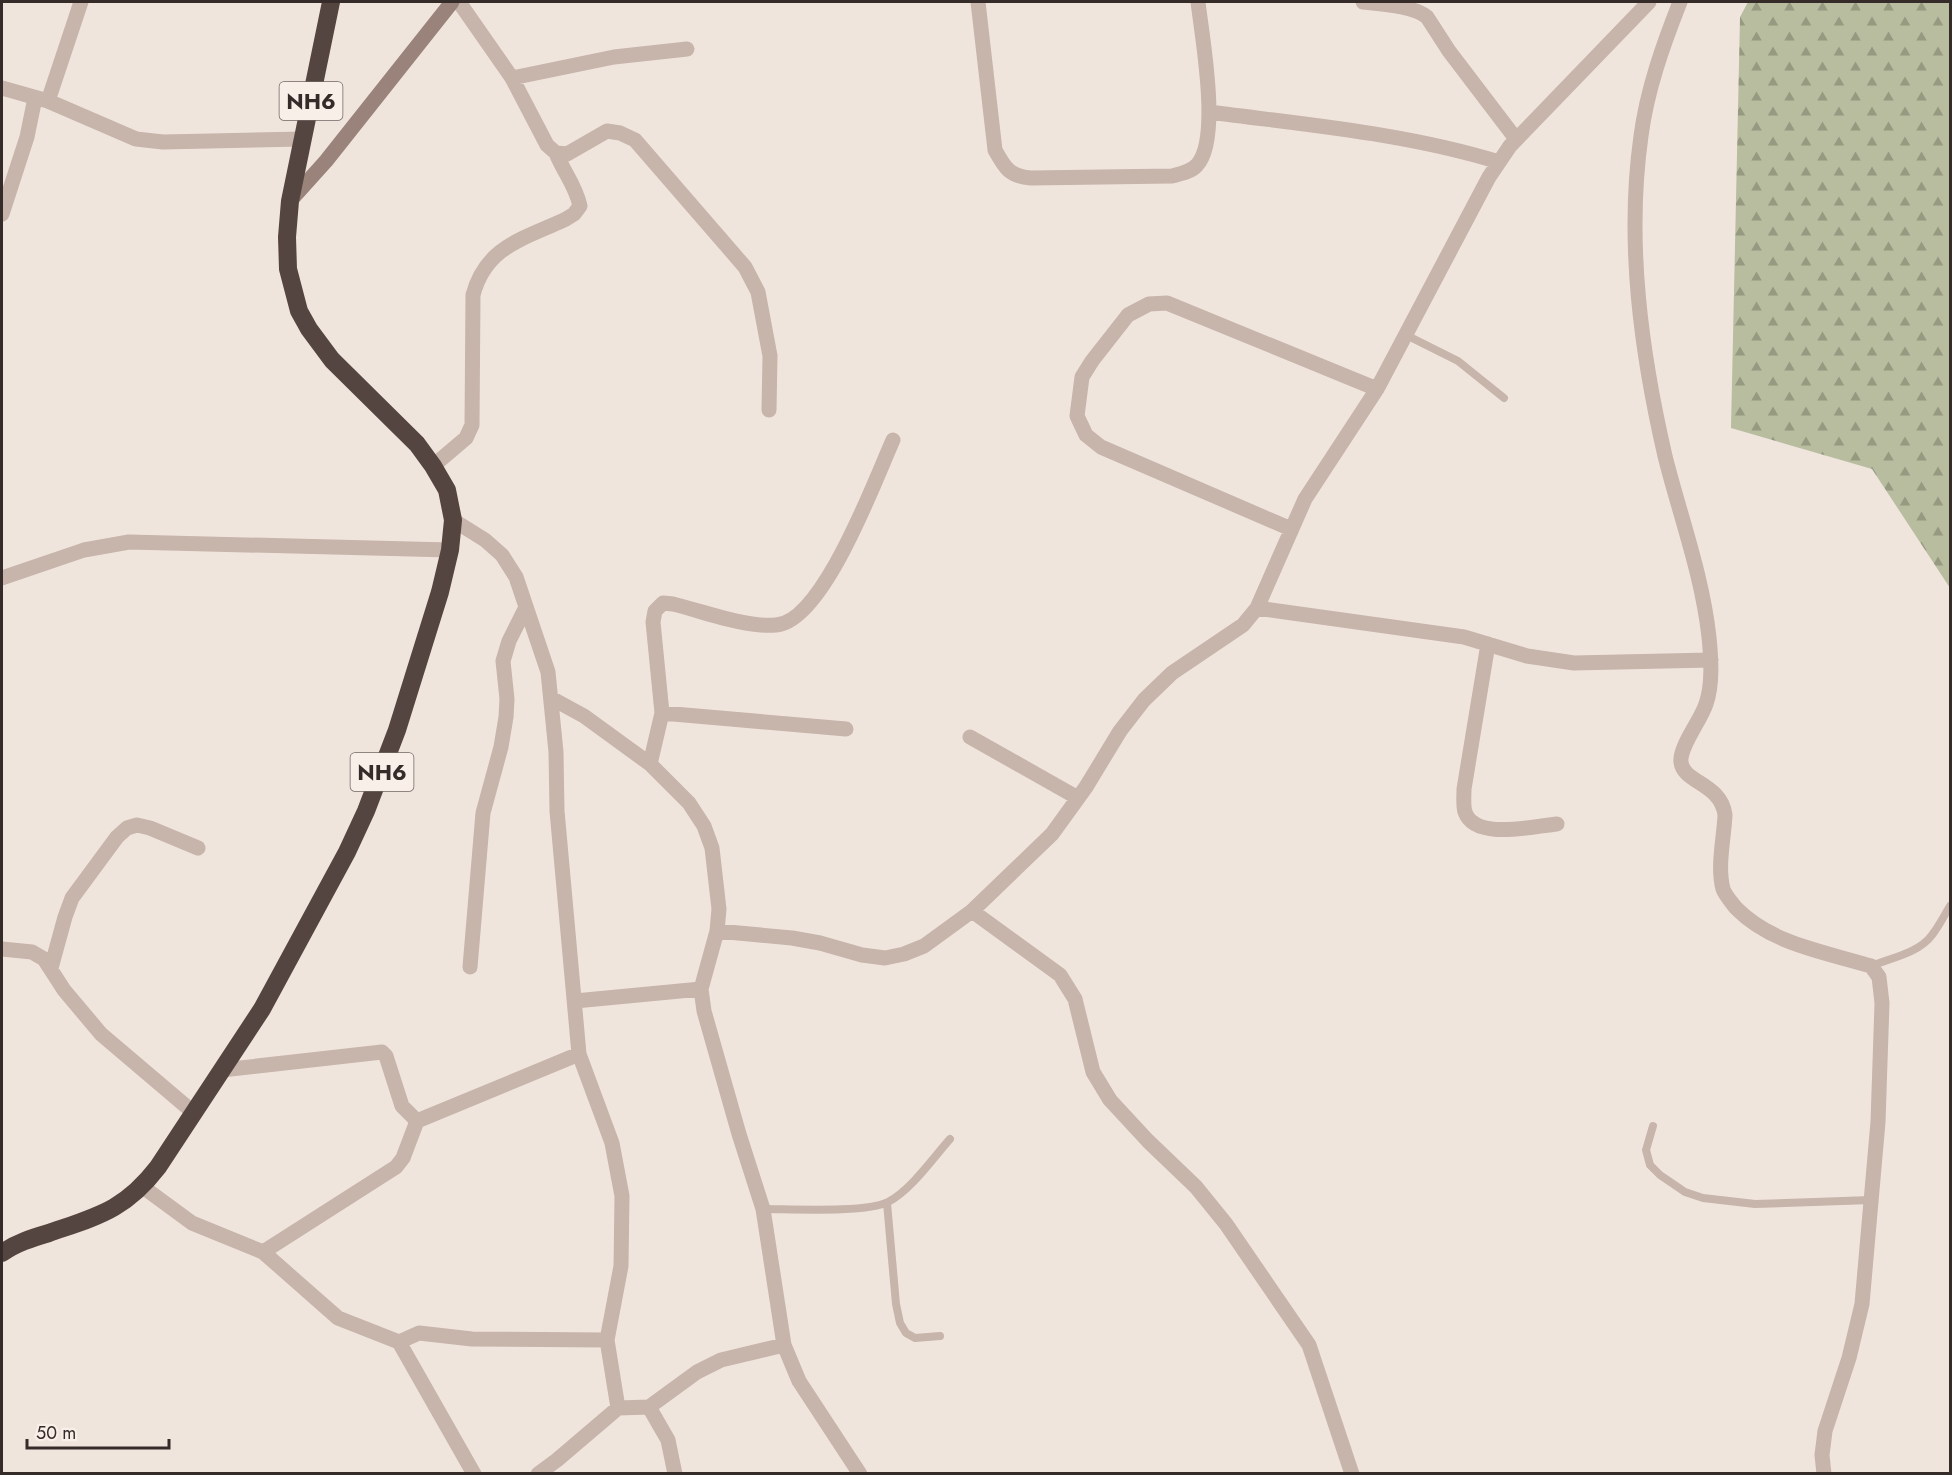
<svg xmlns="http://www.w3.org/2000/svg" width="1952" height="1475" font-family="Jost,sans-serif">
	<defs>
		<pattern id="forest-firs" width="22" height="20" patternUnits="userSpaceOnUse" patternTransform="scale(1.5)"><rect width="22" height="20" fill="#b7bd9e"/><path d="M5 1l3.5 6h-7zM16 11l3.5 6h-7z" fill="#969a81"/></pattern>
	</defs>
	<rect width="100%" height="100%" fill="#f0e5dd"/>
	<path fill="url(#forest-firs)" d="M1748 2H1950V588L1872 469 1731 428 1740 17Z"/>
	<g fill="none" stroke-linecap="round" stroke-linejoin="round">
		<path stroke="#c7b4aa" stroke-width="8" d="M1406 335 1458 361 1504 398
			M1871 966C1891 958 1919 953 1932 935 1939 926 1944 916 1950 906
			M1653 1126 1646 1150 1650 1165 1660 1175 1685 1192 1703 1198 1755 1204 1871 1200
			M887 1203 896 1304 900 1323 906 1333 915 1338 940 1336
			M763 1209C791 1209 867 1213 888 1202 911 1190 933 1158 950 1139"/>
		<path stroke="#c7b4aa" stroke-width="15" d="M459 2 512 78 547 145 556 153 567 154 607 131 620 133 635 140 745 267 758 292 770 356 769 410
			M978 2 995 150C1005 168 1009 176 1031 178L1172 176C1180 174 1191 172 1197 165 1221 139 1202 37 1198 2
			M1363 2C1381 4 1414 6 1427 17L1449 51 1516 139
			M1680 2C1663 45 1647 90 1641 136 1626 242 1641 352 1665 456 1680 516 1702 574 1709 637 1711 658 1713 684 1706 704 1701 720 1679 747 1681 762 1683 783 1721 783 1725 815 1724 838 1717 866 1723 889 1725 895 1732 903 1736 908 1771 944 1825 952 1871 966L1879 977 1882 1003 1878 1122 1862 1304 1849 1358 1825 1431 1822 1455 1824 1474
			M512 78 614 57 687 49
			M2 88 48 101 136 139 163 142 303 139
			M48 101 81 2
			M1210 112C1306 125 1405 133 1499 162
			M2 214 27 137 35 98
			M433 466 466 438 472 425 473 295C486 246 524 239 566 219L574 214 580 206C576 186 563 171 556 153
			M453 520 485 540 502 555 516 577 548 672 556 752 557 811 579 1054 612 1143 622 1196 621 1266 607 1340 618 1408
			M1291 529 1101 447 1086 435 1077 416 1082 377 1092 361 1128 315 1149 304 1167 303 1377 389
			M2 578 84 550 129 542 450 550
			M1257 608 1464 637 1527 656 1574 663 1711 660
			M1488 644 1464 789C1464 796 1463 806 1465 812 1475 841 1534 826 1557 824
			M551 698 584 716 650 764 689 803 704 826 712 848 719 909 717 931 701 989 704 1011 739 1134 763 1209 784 1345 799 1381 860 1474
			M662 713 846 729
			M970 737 1078 798
			M650 764 662 713 653 622 655 611 663 603 673 604C702 611 747 628 776 625 823 622 875 480 893 440
			M972 911 1060 975 1075 999 1093 1072 1110 1100 1148 1141 1196 1187 1226 1224 1309 1345 1352 1474
			M717 931 792 938 820 943 862 955 885 958 904 954 924 946 972 911 1052 834 1086 787 1120 731 1144 700 1172 673 1243 625 1257 608 1305 499 1377 389 1489 177 1510 146 1649 2
			M2 949 32 952 44 959 64 990 101 1034 194 1113
			M470 967 483 813 501 747 506 717 507 699 503 661 509 641 526 607
			M51 968 65 917 72 898 117 837 127 828 137 825 150 828 198 848
			M575 1001 701 989
			M222 1070 382 1052 386 1056 402 1106 417 1121
			M143 1187 192 1223 263 1252 338 1318 399 1342 474 1474
			M263 1252 396 1167 403 1158 417 1121 579 1054
			M399 1342 419 1333 472 1339 607 1340
			M649 1407 668 1440 675 1474
			M538 1474 557 1460 618 1408 649 1407 697 1372 721 1360 784 1345"/>
		<path stroke="#9a837b" stroke-width="15" d="M290 201 326 161 452 2"/>
		<path stroke="#554541" stroke-width="18" d="M2 1253C16 1243 32 1238 49 1233 98 1216 125 1210 158 1167L262 1009 347 852 366 811 397 730 440 592 450 550 453 520 447 490 433 466 417 444 332 360 309 329 299 311 288 269 287 237 290 201 331 2"/>
	</g>
	<g text-anchor="middle" dominant-baseline="central" stroke-width="4.5" stroke-linejoin="round" paint-order="stroke">
		<g fill="#f8efe9" stroke="#706663" stroke-width="1.5">
			<rect x="279.5" y="82" width="63" height="38" rx="4.5"/>
			<rect x="350.5" y="753" width="63" height="38" rx="4.5"/>
		</g>
		<g font-size="22" font-weight="bold" fill="#352b29">
			<text x="311" y="101">NH6</text>
			<text x="382" y="772">NH6</text>
		</g>
	</g>
	<rect width="1952" height="1475" fill="none" stroke="#352b29" stroke-width="6"/>
	<path d="M27 1439v9h142v-9" fill="none" stroke="#352b29" stroke-width="3"/>
	<text x="36" y="1439" font-size="18" fill="#352b29" stroke="#f8efe9" stroke-width="4.5" paint-order="stroke">50 m</text>
</svg>
